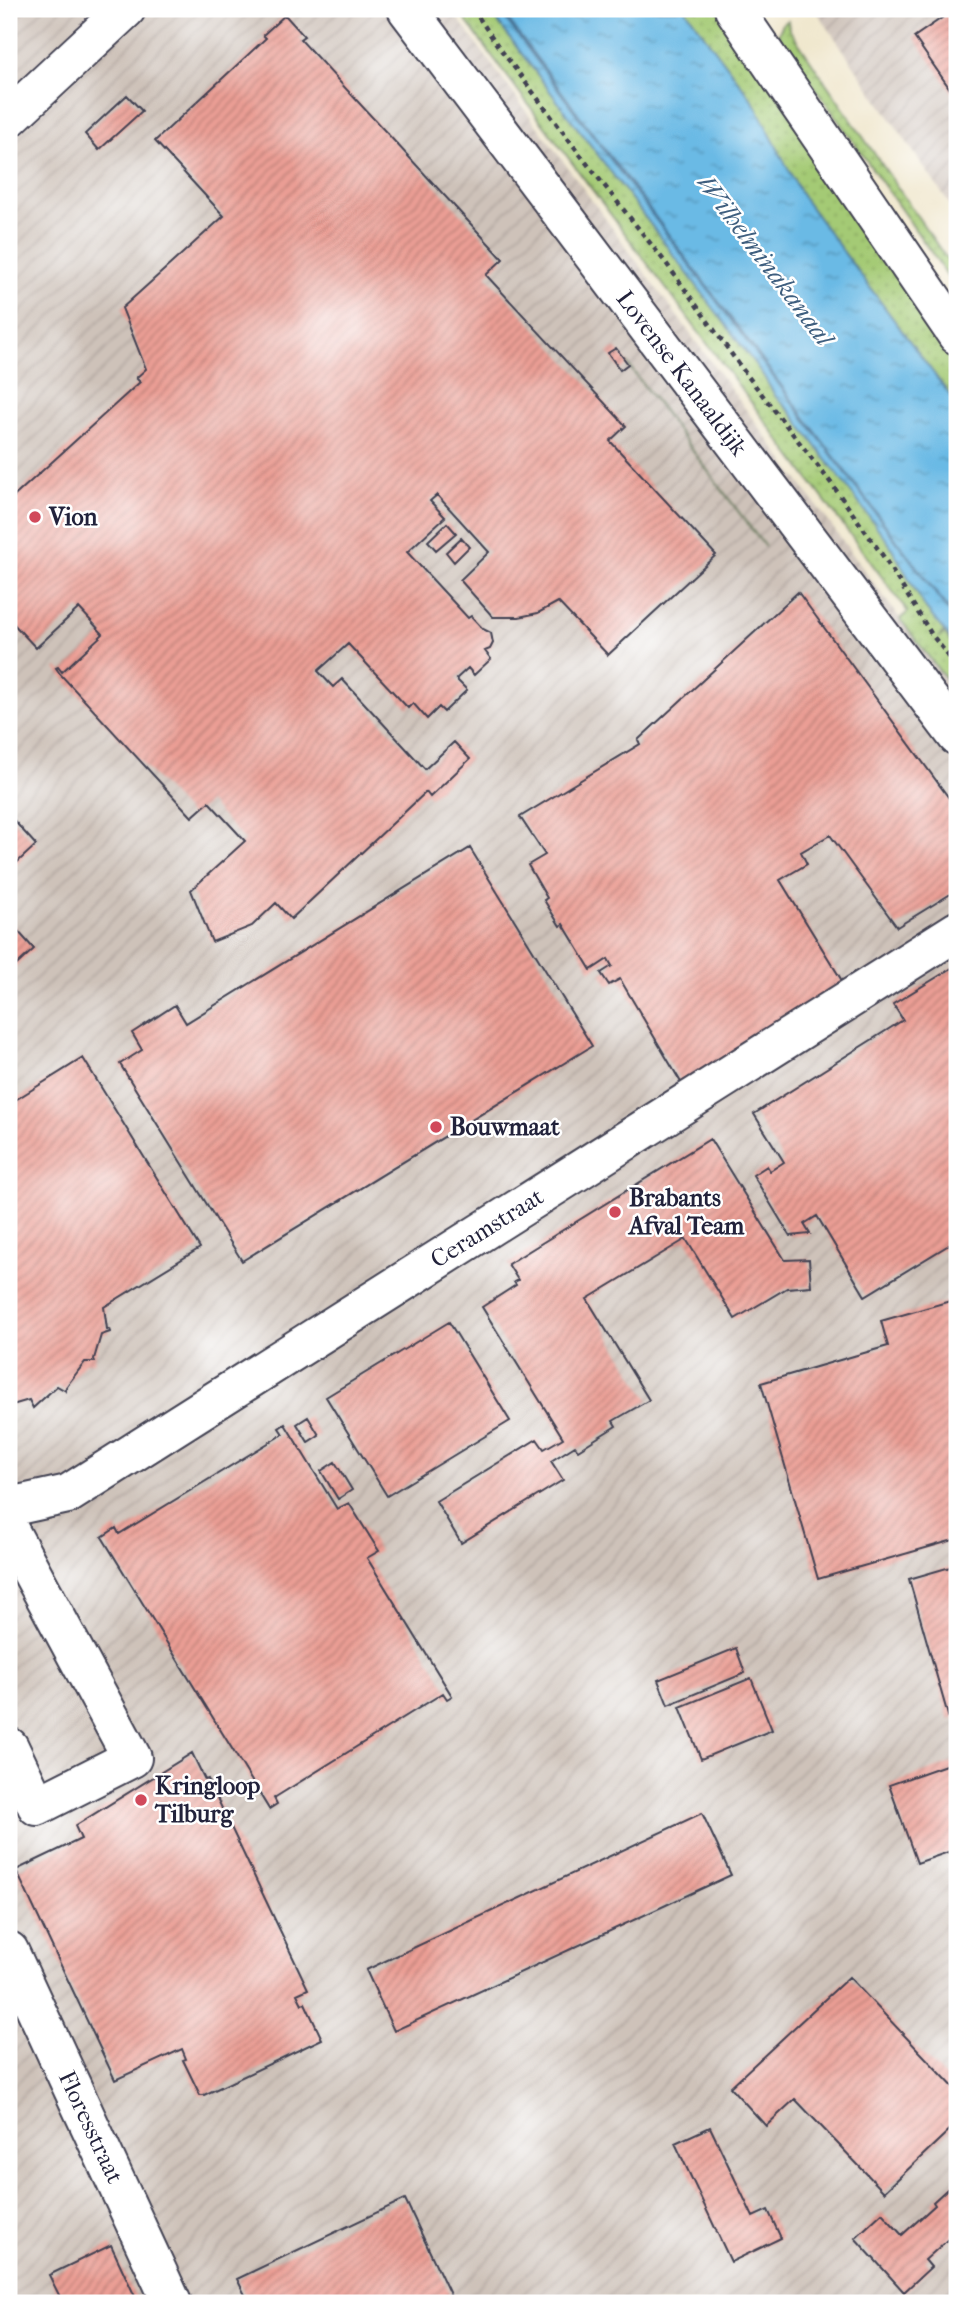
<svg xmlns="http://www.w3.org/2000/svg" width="966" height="2312" font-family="'IM FELL French Canon',serif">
	<defs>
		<pattern id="industrial-furrows" width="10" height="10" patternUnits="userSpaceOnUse" patternTransform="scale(1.75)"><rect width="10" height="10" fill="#cec2b9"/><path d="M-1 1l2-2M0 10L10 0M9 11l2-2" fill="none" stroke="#b1a6a0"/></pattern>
		<pattern id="grass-dots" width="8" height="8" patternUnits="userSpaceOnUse" patternTransform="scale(1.75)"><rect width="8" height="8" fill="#a4ca74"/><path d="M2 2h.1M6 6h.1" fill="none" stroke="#8dad65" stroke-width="1.8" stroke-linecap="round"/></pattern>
		<pattern id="water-ripples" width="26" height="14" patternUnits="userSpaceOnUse" patternTransform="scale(1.75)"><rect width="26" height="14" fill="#6abae5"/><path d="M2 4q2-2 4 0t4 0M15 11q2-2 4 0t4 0" fill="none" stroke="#5797bb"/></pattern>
		<pattern id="building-hatch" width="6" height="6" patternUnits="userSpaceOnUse" patternTransform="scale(1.75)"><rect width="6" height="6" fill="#eb9e94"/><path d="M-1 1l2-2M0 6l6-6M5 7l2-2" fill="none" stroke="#be807a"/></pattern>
	</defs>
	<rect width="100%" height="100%" fill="#fff"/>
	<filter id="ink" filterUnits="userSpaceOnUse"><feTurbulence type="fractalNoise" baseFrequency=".0143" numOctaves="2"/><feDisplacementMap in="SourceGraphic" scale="14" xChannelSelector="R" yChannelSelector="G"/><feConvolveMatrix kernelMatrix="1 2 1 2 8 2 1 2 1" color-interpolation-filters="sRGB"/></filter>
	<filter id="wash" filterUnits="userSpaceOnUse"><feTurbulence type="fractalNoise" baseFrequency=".00686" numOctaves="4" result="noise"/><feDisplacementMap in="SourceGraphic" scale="28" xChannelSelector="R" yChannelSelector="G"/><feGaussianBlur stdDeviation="1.57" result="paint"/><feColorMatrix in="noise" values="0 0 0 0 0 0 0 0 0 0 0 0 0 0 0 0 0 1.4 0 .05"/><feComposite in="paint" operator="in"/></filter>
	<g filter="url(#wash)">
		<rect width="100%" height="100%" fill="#f0e7cd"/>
		<path fill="url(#industrial-furrows)" d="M9 9H451L957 696V2303H9Z
			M815 9H957V216V215Z"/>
		<path fill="url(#grass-dots)" stroke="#637658" stroke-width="2" d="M457 9H488L706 298 763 375 776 397 789 410 889 543 926 609 945 631 938 638 945 634 957 650V694L900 619 908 612Z
			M685 9H718L957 351V405L802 196 753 101Z
			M788 21 789 29 957 274V289L778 35 783 23Z
			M628 364 765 547 628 365Z"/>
		<path fill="url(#water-ripples)" stroke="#466e90" stroke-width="2" d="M488 9H498L915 566 957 623V647L926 609 889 543 789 410 776 397 763 375 706 298Z
			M500 9H685L753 101 802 196 957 405V621Z"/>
		<g id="blocks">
			<path fill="url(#building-hatch)" d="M955 9H957V99L914 37Z
				M285 15 304 36 300 39 503 259 486 275 626 426 610 441 716 555 608 655 558 602 538 613 519 617H493L460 580 489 552 437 495 430 501 445 517 407 552 468 618 471 616 483 629 491 633 493 643 490 649 485 651 491 659 474 675 468 668 456 679 467 690 444 712 439 707 427 719 413 703 408 708 348 644 318 671 333 687 342 679 425 769 454 742 470 759 430 797 426 792 291 919 276 903 252 926 212 942 191 890 245 841 209 802 192 817 60 674 56 668 58 667 62 672 103 634 79 608 36 648 9 619V501L140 382 136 378 146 369 122 308 224 216 155 141 266 38 263 35Z
				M127 95 142 111 99 150 85 134Z
				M616 348 628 364 620 370 608 353Z
				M447 523 456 533 436 550 428 541Z
				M461 538 469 547 454 562 446 552Z
				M798 592 957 809V890L897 927 830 835 801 852 807 864 780 880 844 984 682 1084 620 979 609 985 601 973 612 966 608 959 591 970 563 924 560 926 544 900 547 898 528 865 545 855 520 817 640 744 638 740Z
				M9 815 36 845 9 870Z
				M470 848 592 1046 242 1261 120 1064 142 1050 132 1033 175 1005 186 1023Z
				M9 921 34 949 9 972Z
				M957 965V1240L865 1296 817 1216 804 1224 810 1234 790 1236 753 1175 767 1166 770 1171 784 1162 754 1114 903 1020 893 1004Z
				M83 1058 200 1248 104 1307 107 1329H109L110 1332 101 1335 94 1359 95 1362H85L66 1387V1391L57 1386 33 1408 29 1400 9 1406V1104Z
				M710 1139 785 1260 809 1259 811 1286 787 1288 735 1319 686 1239 587 1299 649 1400 613 1421 616 1426 578 1450 575 1446 551 1461 563 1480 461 1543 436 1501 537 1439 544 1449 563 1438 482 1307 516 1285 514 1282 518 1280 508 1264Z
				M957 1299V1539L818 1579 761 1383 888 1346 881 1321Z
				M449 1322 510 1421 387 1496 326 1397Z
				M308 1417 319 1435 308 1442 297 1424Z
				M285 1424 337 1509 349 1503 372 1540 379 1551 367 1558 452 1696 447 1699 443 1693 274 1798 277 1804 269 1809 102 1537 116 1528 119 1534 283 1434 279 1428Z
				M335 1462 352 1490 338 1499 321 1471Z
				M957 1565V1716L949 1719 909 1579Z
				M736 1648 745 1673 668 1705 658 1680Z
				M751 1678 772 1730 701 1759 680 1707Z
				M192 1753 205 1780 208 1779 308 1989 297 1994 302 2004 305 2003 322 2039 204 2095H200L183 2060 186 2059 182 2049 115 2080 16 1870 81 1839 75 1826Z
				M957 1761V1849L917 1863 889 1785Z
				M702 1813 731 1875 394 2031 366 1970Z
				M849 1977 957 2091V2123L884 2192 795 2099 766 2126 730 2087Z
				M710 2127 753 2217 768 2210 781 2238 731 2262 675 2143Z
				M957 2180V2231L925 2260 931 2267 904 2292 855 2238 882 2213 902 2235 935 2205 933 2202Z
				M405 2199 454 2303H249L237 2279Z
				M111 2245 138 2303H63L49 2275Z"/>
		</g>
	</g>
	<g filter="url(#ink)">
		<use href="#blocks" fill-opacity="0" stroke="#414051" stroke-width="2"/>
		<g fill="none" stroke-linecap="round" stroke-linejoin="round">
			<defs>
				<path id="minor" d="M407 9 957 736
					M734 9 957 335
					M9 118 126 9
					M9 1507 68 1494 957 931
					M9 1530 132 1758 37 1806 9 1747
					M9 1951 172 2303"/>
			</defs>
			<use href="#minor" stroke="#414051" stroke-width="42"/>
			<path stroke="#414051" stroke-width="4.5" stroke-dasharray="5 5" stroke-linecap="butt" d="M473 9 498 46 588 165 666 263 743 370 831 483 883 556 932 635 957 667"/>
			<use href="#minor" stroke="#fff" stroke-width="38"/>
		</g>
	</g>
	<g fill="#d1495b" stroke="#fff" stroke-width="2.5">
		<circle cx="35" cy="517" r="7"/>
		<circle cx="436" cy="1127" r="7"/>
		<circle cx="615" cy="1212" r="7"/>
		<circle cx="141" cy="1800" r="7"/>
	</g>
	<g text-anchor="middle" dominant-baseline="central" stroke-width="5" stroke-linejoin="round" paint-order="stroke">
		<g font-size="24" fill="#22223b" stroke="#fff">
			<text transform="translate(682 373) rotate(53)">Lovense Kanaaldijk</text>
			<text transform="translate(487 1228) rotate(-32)">Ceramstraat</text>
			<text transform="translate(91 2127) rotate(65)">Floresstraat</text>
		</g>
		<g font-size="24" font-weight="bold" fill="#22223b" stroke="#fff" text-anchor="start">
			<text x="49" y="517">Vion</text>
			<text x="450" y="1127">Bouwmaat</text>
			<text x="629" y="1198">Brabants<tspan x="629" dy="28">Afval Team</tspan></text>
			<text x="155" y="1786">Kringloop<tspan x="155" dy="28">Tilburg</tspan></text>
		</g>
		<g font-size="26" font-style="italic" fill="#3f5f7f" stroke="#fff">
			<text transform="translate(765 260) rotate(53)">Wilhelminakanaal</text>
		</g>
	</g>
	<rect width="966" height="2312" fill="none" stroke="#fff" stroke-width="35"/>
</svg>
